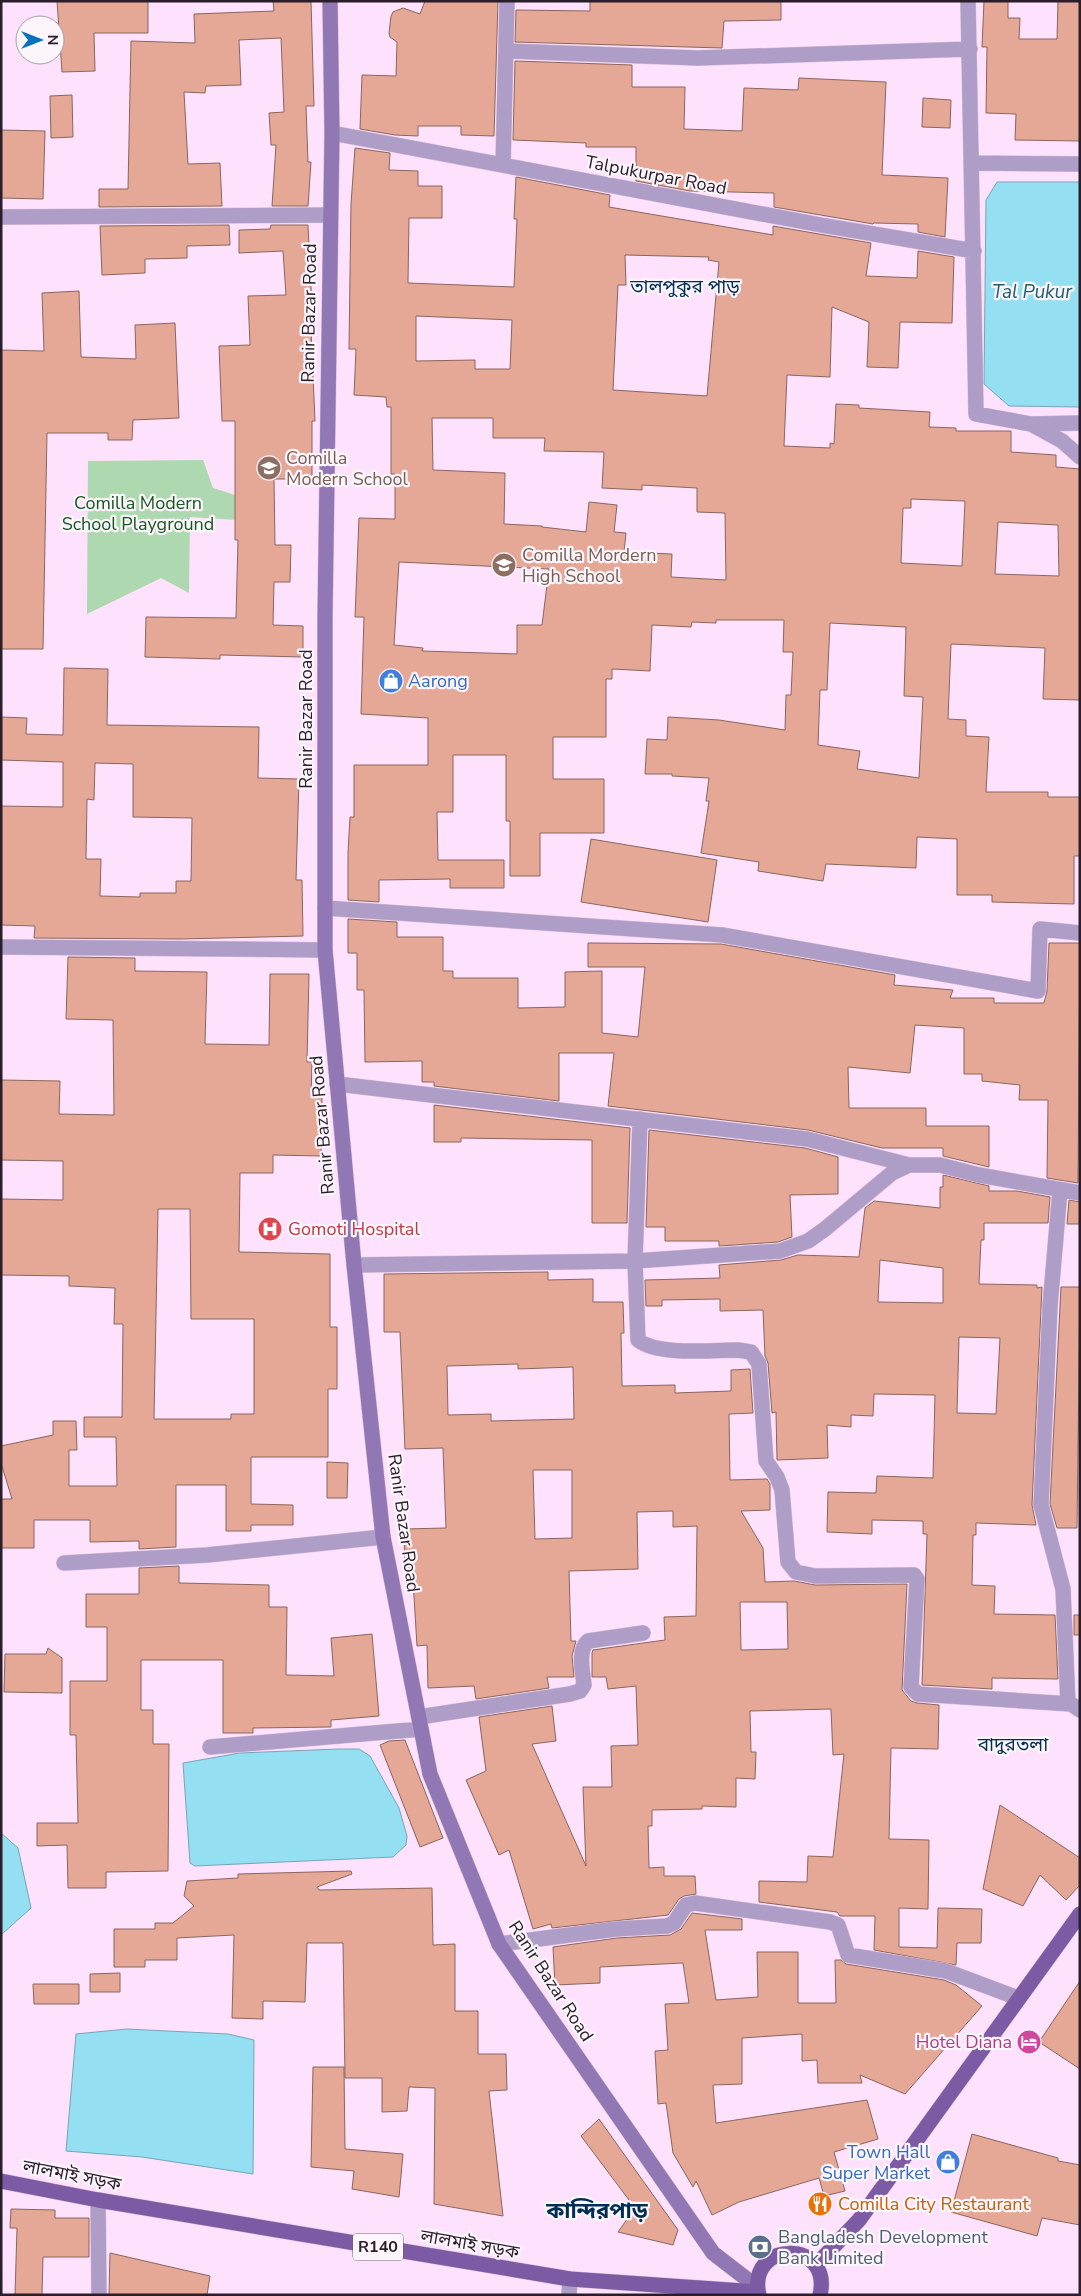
<svg xmlns="http://www.w3.org/2000/svg" width="1081" height="2296" font-family="'Nunito Sans','Noto Sans Bengali',sans-serif">
	<rect width="100%" height="100%" fill="#fde1fd"/>
	<path fill="#aed8af" d="M203 460 213 488 238 496 236 520 190 517 189 593 161 578 87 614 88 461Z"/>
	<path fill="#95dff3" stroke="#75a5b6" d="M997 182H1080V407L1009 406 984 384 986 200Z
		M338 1749H359L370 1756 399 1808 407 1836 406 1845 393 1857 195 1866 190 1863 183 1763 240 1753Z
		M1 1833 18 1848 31 1908 1 1935Z
		M127 2029 228 2034 254 2040 253 2174 142 2157 66 2151 76 2034Z"/>
	<path fill="#e5a796" stroke="#8a665d" fill-rule="evenodd" d="M57 1H148V33H94L95 71 62 72Z
		M273 1H311L314 106H306L308 162H311L308 206H272L276 145H271L269 113 284 112 281 38 239 40 241 85 206 86 205 93 184 92 188 164 220 163 222 206 99 207V189H128L131 41 195 43 194 14 274 11Z
		M425 1H498L494 136 461 135V126H418V136L395 135 360 129 362 75 396 76 397 42 390 37 389 33 391 16 393 12 403 8 420 14Z
		M590 1H781V20L724 21 722 48 515 42 516 10 590 11Z
		M984 1H1008V18H1020L1019 39H1057L1058 1H1080V141L1015 140 1016 114 986 113 987 47H982Z
		M515 61 632 65V87H685L684 129 742 131 744 88 798 90 799 78 886 82 882 175 948 178 945 237 918 232V224L874 223 873 224 774 207V193L690 191 636 181V147H586V143L513 140Z
		M72 95 73 137 51 138 50 96Z
		M923 98 951 100 950 128 922 127Z
		M1 130 45 131 43 199 1 198Z
		M355 148 390 153 389 170 418 171V186H442V218H409L408 283 514 287 517 219H514L516 177 610 195 609 207 773 235V226L871 243 866 276 917 278 918 251 954 257 952 323 900 322 898 368 867 367 869 322 832 307 830 377 787 375 784 446 830 448V443L834 444 836 404 859 405V408L930 412 929 427 956 428V431H1011V452L1056 455V467L1080 469V700L1043 699 1045 648 951 644 948 719 966 720V736L989 737 986 792H1048V797H1080V856H1074V904L992 902V895H957V839L917 837 916 868 826 864 823 881 758 871 759 862 701 853 709 801H706L709 778 672 776V774H645L647 739 667 740 668 717 719 720 785 730 786 695H791L793 652H783L784 620H716V623L692 622 691 627 652 625 650 671 612 669V679H606V737H553V779H604V833H540V876H510V821H506V755H453V812H437L438 860H504V888H450V879L379 880V902L348 900V853L350 817H354V765H428V718L361 714 364 617H355L359 518 395 519V474H391V407H387L386 397 354 395 356 349H349L351 204ZM625 255 709 257 708 260 719 262 707 396 613 390 618 285H626ZM416 316 512 320 510 369H475V360L416 361ZM432 418H493V438H545L544 451 604 452 602 488 642 490V485L697 488V512L725 513 726 580 671 577 672 554 624 552 626 533 614 532 617 505 589 502 586 532 542 527V526L504 524 505 473 433 470ZM911 499 965 501 962 566 901 563 903 508H911ZM998 522 1058 525 1059 576 995 574ZM399 562 549 569 542 625H517V654L422 651 423 648 394 645ZM830 623 906 627 904 696 923 697 919 778 857 769 860 751 818 745 820 690H827Z
		M229 225 230 245 187 246V258L145 259V273L102 275 100 226Z
		M271 225H308L313 330H311L315 421H312V479H274L275 545H291L290 582H274L273 625 303 626V657L220 655V659L145 657 146 617 236 618 238 540H235V421H222L219 346 250 345 248 296 286 295 283 251 239 253V230L270 229Z
		M79 291 81 357 136 359 135 325 175 323 179 418 133 420 132 440H108V433H47L43 649H1V350L44 351 42 293Z
		M64 668 108 669 107 725 259 727 258 778 299 779 296 880H302L303 936 181 939 34 938 35 926 1 925V806L63 807V762L1 760V717L27 718 26 734 63 735ZM95 763 133 764V817L192 818 191 881H176V893H140V897L100 896 101 859H86L87 799 94 800Z
		M591 839 717 860 708 922 581 902Z
		M348 919 397 922V937H443V971H453V978H518V1008L565 1007V972L602 971V1033L638 1037 645 967H588V943L721 944 895 975 894 985 953 990 950 998H994V1003H1044L1047 991 1049 943H1080L1078 1183 1047 1178 1048 1100H1019L1020 1085 982 1081V1074H964V1028L915 1025 910 1073 848 1067 849 1108H926V1126H989V1167L943 1156V1148H882L808 1130 608 1106 614 1053H559V1101L434 1086V1082H422V1061L365 1062 364 990H357V953H348Z
		M68 957 135 958V971L207 972 205 1044 269 1045 270 974H309L307 1062H312L311 1096H322L321 1156 273 1155V1173H240L239 1252 330 1254V1327H337V1389H328V1457H251V1504L293 1505V1525H251V1531H226V1485H176V1547L139 1549V1541L90 1542V1520H34V1548H1V1499H12L1 1463V1446L53 1435V1421H76L77 1450H69V1486H117L116 1437H84V1417H122L123 1324H114L115 1288 69 1286V1276L1 1275V1199L63 1200V1161L1 1160V1080L60 1081 59 1114 114 1115 113 1020 66 1019ZM158 1209H190L191 1319H254V1414H231V1419H154Z
		M434 1105 630 1128 627 1223H592V1140L461 1138V1142H434Z
		M649 1130 805 1148 838 1157V1194L790 1195 792 1237 778 1242 719 1246V1241H665V1227H646Z
		M943 1175 989 1186V1191H1017L1050 1197 1048 1223H984V1240H981L979 1284 1037 1285V1288L1042 1287 1032 1505 1036 1525 976 1523V1535H973L972 1585 995 1586 994 1614 1055 1615 1058 1679 992 1678V1689L922 1685 927 1534H923V1521L872 1520V1534L827 1532 828 1492 876 1493 877 1476 933 1478 935 1395 874 1394 873 1416 851 1415V1427L827 1425 828 1458 777 1460 776 1412 772 1413 768 1363 765 1356 763 1310 720 1311V1299L662 1300V1306H646L645 1280 720 1278 719 1265 781 1260 798 1255 859 1257 865 1208 874 1201 940 1208V1187H943ZM880 1260 943 1268V1303L878 1302ZM959 1337 1000 1338 996 1414 957 1413Z
		M1069 1200 1080 1202V1224H1067Z
		M548 1272V1280L593 1279V1302H623L624 1333H621L622 1386 675 1385V1393L731 1391V1370L750 1369 753 1413 729 1414 730 1480 767 1479 770 1484V1510L741 1511 763 1548 765 1582 794 1581 815 1585 907 1584 902 1690 911 1701 917 1703 939 1705 938 1749 891 1748 889 1839 929 1840 928 1909 899 1908V1947L937 1948 938 1908 982 1909 981 1943H957L956 1965 874 1950 875 1916H840L837 1912 759 1902V1881L807 1882 808 1856 833 1857 844 1754 833 1755 831 1709 750 1711 751 1752H756L755 1779 736 1778V1807L702 1806V1809L652 1810V1826H648L649 1868 664 1867V1876H695L696 1894 684 1896 679 1899 668 1915 552 1928 551 1924 533 1929 509 1850 499 1855 466 1780 486 1771 479 1717 552 1706 556 1741 532 1744 586 1866 583 1787H612L611 1746 638 1745 636 1686 608 1689 606 1677H592V1653L593 1650 665 1640 664 1617 696 1616 697 1526 673 1527V1511L637 1512 638 1569 569 1571 571 1641H576L572 1656 574 1677H547L549 1688 476 1699 474 1686 428 1688 427 1645 417 1646 413 1580H405L404 1529 446 1528 443 1448 405 1449 400 1332H384V1274ZM518 1364V1369L573 1367 574 1419 491 1421V1414L448 1415 447 1366ZM533 1470H572V1538L535 1539ZM740 1602H787L788 1649 741 1650Z
		M1061 1287H1080L1077 1528H1057L1050 1504Z
		M327 1462 348 1463 347 1498H327Z
		M179 1566V1583L269 1585V1607H287L286 1675 334 1676 331 1638 372 1634 379 1716 331 1720V1727L253 1728V1733H223V1660H141V1710H153V1744H169L168 1871 106 1872V1888H68L67 1845 37 1846V1823H78L76 1735H70V1681H107V1627H86V1594H139V1568Z
		M1074 1615H1080V1635H1074Z
		M48 1648 62 1658V1693L4 1692 5 1654H46Z
		M405 1740 443 1838 420 1847 380 1745 389 1741Z
		M1000 1805 1080 1858V1885L1066 1900 1040 1875 1023 1906 983 1889Z
		M351 1871 352 1874 317 1887 319 1890 432 1888 433 1945 455 1944V2011H478V2054H506L507 2090 489 2091 503 2216 434 2204 435 2088 409 2087 407 2111 382 2112V2078H345L343 1943H307L305 2002 263 2001V2019L232 2018 234 1935 177 1938V1960H145V1967H114V1929H155V1923H173L194 1906 184 1896 187 1881 238 1878V1874Z
		M692 1913 742 1919V1930H705L716 2000 758 1997 757 1952H798V2003H836L835 1960H841L846 1964 944 1980 956 1985 982 2006 905 2094 860 2075 862 2083H818L817 2060 802 2061V2034L742 2038V2084L713 2085 716 2123 867 2100 878 2139 834 2152 845 2191 824 2196 819 2178 739 2202 712 2215 696 2181 693 2187 673 2153 666 2103 658 2104 655 2051 668 2050 665 2004 689 2003 683 1963 600 1967V1983L555 1985 553 1947 617 1938 670 1935 681 1929Z
		M120 1973V1992H90V1974Z
		M1080 1981V2069L1039 2042Z
		M33 1984H79V2004H34Z
		M313 2067H344L345 2149 403 2154 399 2197 352 2189 354 2171 311 2167Z
		M599 2119 678 2230 673 2245 618 2232 635 2208 581 2136Z
		M972 2134 1058 2158V2161L1080 2165V2225L1042 2218 1037 2236 951 2212Z
		M11 2209 55 2210V2218H89V2257H43L42 2295H15L17 2228H10Z
		M110 2253 210 2276 207 2295H109Z"/>
	<g fill="none" stroke-linecap="round" stroke-linejoin="round">
		<defs>
			<path id="street" d="M968 1 976 414 1031 424 1062 441 1080 457
				M507 51 698 58 970 49
				M332 133 821 225 974 251
				M973 163 1080 164
				M503 165 507 1
				M1 217 330 215
				M1031 424 1080 423
				M325 908 722 935 1038 991 1040 929 1080 933
				M1 947 325 950
				M337 1084 807 1139 909 1165H940L979 1175 1080 1193
				M640 1119 635 1261 638 1340C658 1356 712 1350 738 1350L751 1352 759 1364 766 1461 777 1477 782 1490 788 1562 796 1572 815 1576 914 1575 917 1579 911 1687 918 1694 1071 1704 1080 1710
				M1060 1190 1050 1306 1041 1505 1063 1589 1068 1704
				M354 1265 635 1261 780 1251 808 1241 825 1229 892 1173 909 1165
				M64 1563 207 1555 383 1537
				M419 1717 570 1694 580 1691 584 1685C583 1672 577 1651 588 1641L643 1633
				M210 1747 421 1729
				M499 1944 616 1929 667 1926 674 1923 686 1905 695 1903 830 1922 838 1925 848 1955 946 1971 1018 1998
				M98 2200 99 2295
				M569 2295 570 2279"/>
			<path id="secondary" d="M330 1 332 133 325 617V950L354 1265 383 1537 430 1774 499 1944 713 2253 757 2287"/>
			<path id="primary" d="M1 2181 98 2200 570 2279 758 2292
				M816 2265 859 2220 1080 1914
				M759 2295C746 2240 833 2239 820 2295"/>
		</defs>
		<use href="#street" stroke="#d7bed7" stroke-width="16"/>
		<use href="#secondary" stroke="#d7bed7" stroke-width="16"/>
		<use href="#primary" stroke="#d7bed7" stroke-width="16"/>
		<use href="#street" stroke="#ae9dc7" stroke-width="15"/>
		<use href="#secondary" stroke="#9177b3" stroke-width="15"/>
		<use href="#primary" stroke="#7c5aa4" stroke-width="15"/>
	</g>
	<defs>
		<symbol id="school-disc" viewBox="-11 -11 22 22"><circle r="9.5" fill="#8d6e63" stroke="#fcf6fc"/><path d="M0-5L7-2L0 1L-7-2ZM-4 1L0 2.5L4 1V4Q0 6-4 4Z" fill="#fff"/></symbol>
		<symbol id="shop-disc" viewBox="-11 -11 22 22"><circle r="9.5" fill="#3f7fe0" stroke="#fcf6fc"/><path d="M-5-2.5h2.3a2.7 3.5 0 0 1 5.4 0H5L5.5 6h-11ZM-1.5-2.5h3a1.5 2.3 0 0 0-3 0Z" fill="#fff"/></symbol>
		<symbol id="hospital-disc" viewBox="-11 -11 22 22"><circle r="9.5" fill="#e0444e" stroke="#fcf6fc"/><path d="M-5-5h3v3.5h4V-5h3V5h-3V1.5h-4V5h-3Z" fill="#fff"/></symbol>
		<symbol id="hotel-disc" viewBox="-11 -11 22 22"><circle r="9.5" fill="#d1479c" stroke="#fcf6fc"/><path d="M-6-4.5h1.5V1H6V5H4.5V3h-9V5H-6ZM-4 0a1.8 1.8 0 1 1 3.6 0ZM.5 0V-2.5h3Q6-2.5 6 0Z" fill="#fff"/></symbol>
		<symbol id="restaurant-disc" viewBox="-11 -11 22 22"><circle r="9.5" fill="#e8710a" stroke="#fcf6fc"/><path d="M-5-6h1v4h1v-4h1v4h1v-4h1v5L-1.5 .5V6h-2V.5L-5-1ZM5-6V6H3V1.5H1.5Q1.5-4 5-6Z" fill="#fff"/></symbol>
		<symbol id="bank-disc" viewBox="-11 -11 22 22"><circle r="9.5" fill="#5c6f8a" stroke="#fcf6fc"/><path d="M-6-4H6V4H-6ZM0-2.3a2.3 2.3 0 1 0 0 4.6a2.3 2.3 0 1 0 0-4.6Z" fill="#fff"/></symbol>
	</defs>
	<g fill-rule="evenodd">
		<use href="#school-disc" x="255" y="454" width="28" height="28"/>
		<use href="#school-disc" x="490" y="551" width="28" height="28"/>
		<use href="#shop-disc" x="377" y="667" width="28" height="28"/>
		<use href="#hospital-disc" x="256" y="1215" width="28" height="28"/>
		<use href="#hotel-disc" x="1015" y="2028" width="28" height="28"/>
		<use href="#shop-disc" x="934" y="2148" width="28" height="28"/>
		<use href="#restaurant-disc" x="806" y="2190" width="28" height="28"/>
		<use href="#bank-disc" x="746" y="2233" width="28" height="28"/>
	</g>
	<g text-anchor="middle" dominant-baseline="central" stroke-width="4.5" stroke-linejoin="round" paint-order="stroke">
		<rect fill="#fcf6fc" stroke="#685f68" stroke-width="1" x="353" y="2233.5" width="50" height="27" rx="4"/>
		<g font-size="16" font-weight="bold" fill="#291e29">
			<text x="378" y="2247">R140</text>
		</g>
		<g font-size="18" fill="#291e29" stroke="#fcf6fc">
			<text transform="translate(656 175) rotate(11)">Talpukurpar Road</text>
			<text transform="translate(309 313) rotate(-89)">Ranir Bazar Road</text>
			<text transform="translate(306 719) rotate(-90)">Ranir Bazar Road</text>
			<text transform="translate(322 1125) rotate(-95)">Ranir Bazar Road</text>
			<text transform="translate(404 1523) rotate(82)">Ranir Bazar Road</text>
			<text transform="translate(551 1981) rotate(57)">Ranir Bazar Road</text>
			<text transform="translate(72 2175) rotate(11)">লালমাই সড়ক</text>
			<text transform="translate(470 2244) rotate(10)">লালমাই সড়ক</text>
		</g>
		<g font-size="18" fill="#785e54" stroke="#fcf6fc" text-anchor="start">
			<text x="286" y="458">Comilla<tspan x="286" dy="21">Modern School</tspan></text>
			<text x="522" y="555">Comilla Mordern<tspan x="522" dy="21">High School</tspan></text>
		</g>
		<g font-size="18" fill="#155720" stroke="#fcf6fc">
			<text x="138" y="503">Comilla Modern<tspan x="138" dy="21">School Playground</tspan></text>
		</g>
		<g font-size="18" fill="#366cbe" stroke="#fcf6fc" text-anchor="start">
			<text x="408" y="681">Aarong</text>
			<text x="930" y="2152" text-anchor="end">Town Hall<tspan x="930" dy="21">Super Market</tspan></text>
		</g>
		<g font-size="18" fill="#be3a42" stroke="#fcf6fc" text-anchor="start">
			<text x="288" y="1229">Gomoti Hospital</text>
		</g>
		<g font-size="18" fill="#b23c85" stroke="#fcf6fc" text-anchor="end">
			<text x="1012" y="2042">Hotel Diana</text>
		</g>
		<g font-size="18" fill="#c56008" stroke="#fcf6fc" text-anchor="start">
			<text x="838" y="2204">Comilla City Restaurant</text>
		</g>
		<g font-size="18" fill="#4e5e75" stroke="#fcf6fc" text-anchor="start">
			<text x="778" y="2237">Bangladesh Development<tspan x="778" dy="21">Bank Limited</tspan></text>
		</g>
		<g font-size="19" fill="#002d51" stroke="#fcf6fc">
			<text x="685" y="287">তালপুকুর পাড়</text>
			<text x="1013" y="1745">বাদুরতলা</text>
		</g>
		<g font-size="19" font-style="italic" fill="#215d6b" stroke="#fcf6fc">
			<text x="1032" y="292">Tal Pukur</text>
		</g>
		<g font-size="22" font-weight="bold" fill="#002d51" stroke="#fcf6fc">
			<text x="597" y="2211">কান্দিরপাড়</text>
		</g>
	</g>
	<rect width="1081" height="2296" fill="none" stroke="#291e29" stroke-width="5"/>
	<g transform="translate(40 40) rotate(90)"><circle r="24" fill="#fcf6fc" stroke="#a8a0a8"/>
	<path d="M0-4L9 19L0 12L-9 19Z" fill="#0472bd"/>
	<text y="-8" font-size="14" font-weight="bold" text-anchor="middle" fill="#291e29">N</text>
	</g>
</svg>
